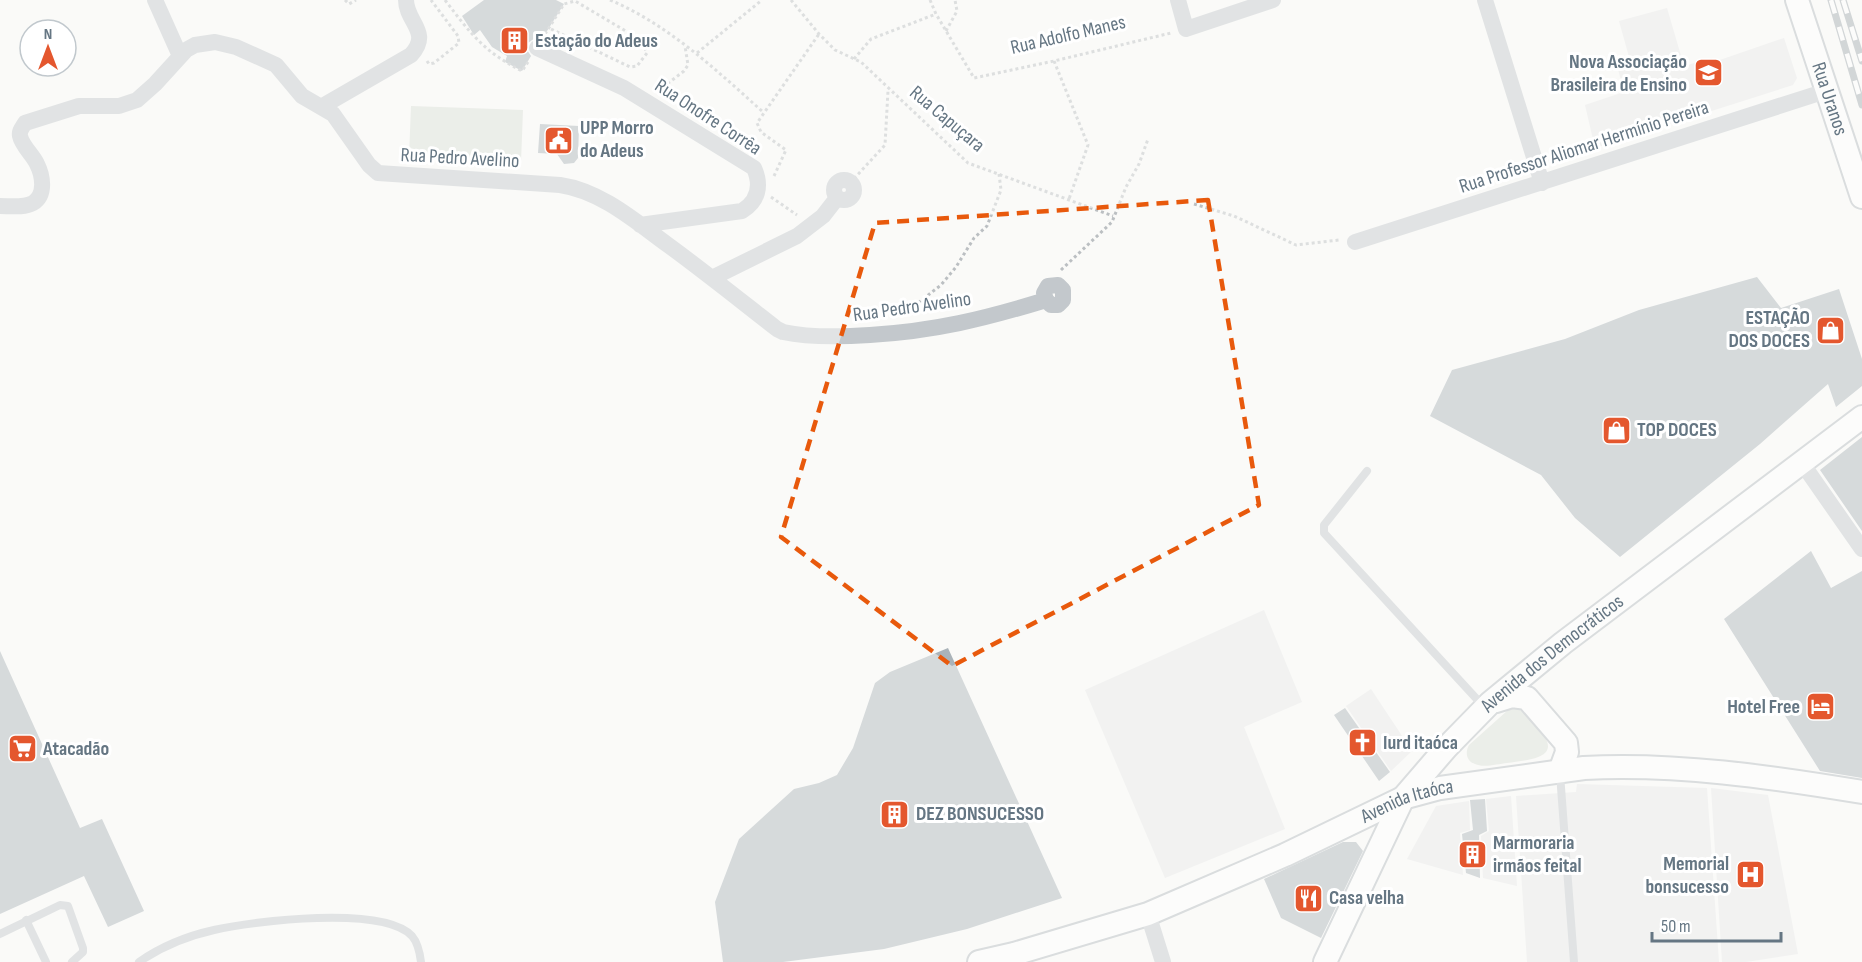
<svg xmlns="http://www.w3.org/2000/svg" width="1862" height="962" font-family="'Sofia Sans Condensed',sans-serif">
	<rect width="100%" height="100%" fill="#fafaf8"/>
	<path fill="#e8e9e9" d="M1667 8 1684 66 1712 58 1714 62 1784 38 1797 78 1793 85 1595 148 1585 105 1624 92 1618 69 1631 64 1619 21Z
		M1264 610 1302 702 1244 727 1285 829 1165 878 1085 690Z
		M1371 689 1412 751 1391 771 1346 706Z
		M1577 784 1707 788 1719 962H1527L1516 796 1576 792Z
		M1711 788 1768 795 1798 954 1746 962H1722Z
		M1511 796 1517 886 1483 878 1481 836 1489 831 1486 799Z
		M1469 801 1470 830 1460 833 1463 875 1407 859 1436 806Z"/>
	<path fill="#dadfd7" d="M411 106 523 110 521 162 409 157Z
		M1517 708C1526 712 1534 723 1540 731 1565 759 1525 760 1507 763 1498 764 1483 768 1475 764 1466 761 1465 752 1469 745L1508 710Z"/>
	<path fill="#aab3b9" d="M484 0H556L564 4 542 39 535 38 528 43 527 50 531 56 522 71 505 62 507 56 492 47 480 30 474 35 462 16Z
		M540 124 579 126 578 158 574 163 564 164 557 154 538 153Z
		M1757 277 1781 308 1839 289 1862 359V386L1836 407 1828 384 1760 444 1620 557 1575 518 1541 475 1430 416 1452 370 1565 339 1639 310Z
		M1862 437V531L1820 470Z
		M1811 551 1831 588 1862 571V778L1820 771 1724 619Z
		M948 648 1062 898 967 929 884 949 783 962H723L715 902 739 839 794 789 819 783 837 775 853 748 875 683 890 672Z
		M0 651 80 828 102 819 144 911 108 927 84 876 0 914Z
		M1345 708 1390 772 1379 781 1334 715Z
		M1485 799 1487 831 1479 835 1480 878 1466 873 1462 834 1473 830 1470 800Z
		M1343 842H1356L1363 851 1321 938 1281 918 1264 879Z"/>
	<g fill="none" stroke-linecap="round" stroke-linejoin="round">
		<defs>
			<g id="secondary">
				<path id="s1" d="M1797 0 1862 197"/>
				<path d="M1496 701 1512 696 1527 698 1566 743 1567 752 1560 771"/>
				<path id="s2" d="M979 962 1014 954 1148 914 1285 855 1403 798 1440 788 1584 768C1675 763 1772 777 1862 792"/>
				<path id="s3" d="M1325 962 1403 798 1446 748 1490 703 1563 643 1862 417"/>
			</g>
		</defs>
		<use href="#secondary" stroke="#b3babf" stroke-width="26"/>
		<path stroke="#bbbfc2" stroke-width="3" stroke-dasharray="3 3" stroke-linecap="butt" d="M345 0 349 4 356 0
			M445 0C470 33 484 52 522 71L528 62
			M610 0C669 25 716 70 763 112
			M791 0 819 34 835 50 861 62 968 163 1113 216
			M930 0 936 14 974 78 1054 61 1171 33
			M946 31 957 11 955 0
			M545 34 564 4 575 1 641 40 647 53 637 66 630 67 549 28
			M697 53 762 0
			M854 59 871 39 936 14
			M427 61 429 64 434 63 459 43 458 36 431 0
			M1054 61 1088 145 1069 199
			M658 91 684 71 688 65 685 46
			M774 176 786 150 761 132 757 123 819 34
			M850 183 885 145 888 91
			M771 197 797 215
			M1194 204 1234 216 1296 245 1339 240
			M1061 270 1112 222 1126 187 1139 164 1148 139
			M904 315 903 307 918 303 941 285 956 267 974 238 987 226 1001 190 999 174"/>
		<path stroke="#c3c8cc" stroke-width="8" d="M1367 471 1324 525V533L1485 708
			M1560 774 1574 962
			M26 920 46 962
			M0 934 60 905 68 906 83 948V952L72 962
			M139 962C162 946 187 936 214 930 254 921 383 905 412 936 418 943 420 954 421 962"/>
		<path stroke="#c3c8cc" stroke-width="16" d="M155 0 180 56
			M1178 0 1186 29 1273 0
			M1485 0 1542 183
			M537 48 624 88 754 168C762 186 758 201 742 211L640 225
			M321 107 411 55C432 32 406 22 406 0
			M834 190a10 10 0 1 1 20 0a10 10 0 1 1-20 0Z
			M0 206C10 206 24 208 33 203 46 195 43 176 37 164 33 155 22 146 20 136 19 131 22 128 25 123L79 106H119L137 100 155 84 186 50 195 45 215 42 236 47 276 65 302 96 333 114 369 165 378 173 560 185C601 191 635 221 668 245 705 272 741 301 777 329L783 332C811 338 841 337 870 335 935 331 984 319 1046 300L1051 305H1058L1063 300V290L1058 285 1048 286 1044 293 1046 300
			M1355 242 1826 91
			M712 278 797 236 823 216 837 198
			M1802 463 1862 549
			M1148 914 1163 962"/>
		<use href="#secondary" stroke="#fff" stroke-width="22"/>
		<defs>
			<path id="rail" d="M1831 0 1862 105
				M1843 0 1862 61"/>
		</defs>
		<use href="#rail" stroke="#a2aab0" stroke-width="7"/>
		<use href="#rail" stroke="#fff" stroke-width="4.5" stroke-dasharray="14" stroke-linecap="butt"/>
	</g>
	<path d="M0 0H1862V962H0ZM1208 200 1259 505 952 666 781 537 875 223Z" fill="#fafaf8" fill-opacity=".55" fill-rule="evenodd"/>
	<path fill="none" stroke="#e8590c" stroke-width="4.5" stroke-dasharray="12 8" stroke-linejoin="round" d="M1208 200 1259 505 952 666 781 537 875 223Z"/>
	<defs>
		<symbol id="building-square" viewBox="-11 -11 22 22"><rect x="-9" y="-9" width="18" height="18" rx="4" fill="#e4572e" stroke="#fff"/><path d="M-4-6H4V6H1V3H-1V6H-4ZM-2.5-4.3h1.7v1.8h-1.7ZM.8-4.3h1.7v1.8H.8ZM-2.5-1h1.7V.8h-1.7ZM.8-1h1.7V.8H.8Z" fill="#fff"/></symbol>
		<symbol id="school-square" viewBox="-11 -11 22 22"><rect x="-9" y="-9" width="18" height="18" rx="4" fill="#e4572e" stroke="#fff"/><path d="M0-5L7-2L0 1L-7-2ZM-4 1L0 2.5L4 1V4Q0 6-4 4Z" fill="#fff"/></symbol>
		<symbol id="civic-square" viewBox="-11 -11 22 22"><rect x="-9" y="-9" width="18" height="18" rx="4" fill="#e4572e" stroke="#fff"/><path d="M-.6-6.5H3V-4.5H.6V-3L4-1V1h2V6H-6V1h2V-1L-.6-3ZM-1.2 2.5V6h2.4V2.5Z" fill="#fff"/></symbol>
		<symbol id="shop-square" viewBox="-11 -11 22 22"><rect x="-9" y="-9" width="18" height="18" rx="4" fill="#e4572e" stroke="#fff"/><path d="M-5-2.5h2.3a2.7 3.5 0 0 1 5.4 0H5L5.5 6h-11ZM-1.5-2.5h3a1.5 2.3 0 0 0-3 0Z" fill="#fff"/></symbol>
		<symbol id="hotel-square" viewBox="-11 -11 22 22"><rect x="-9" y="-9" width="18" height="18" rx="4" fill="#e4572e" stroke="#fff"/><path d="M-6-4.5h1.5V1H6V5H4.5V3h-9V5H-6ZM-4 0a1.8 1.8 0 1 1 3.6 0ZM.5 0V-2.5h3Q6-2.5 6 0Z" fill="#fff"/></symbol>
		<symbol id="church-square" viewBox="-11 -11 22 22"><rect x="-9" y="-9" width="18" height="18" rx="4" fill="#e4572e" stroke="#fff"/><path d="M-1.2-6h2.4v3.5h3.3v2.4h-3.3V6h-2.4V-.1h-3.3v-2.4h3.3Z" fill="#fff"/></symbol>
		<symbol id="supermarket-square" viewBox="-11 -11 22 22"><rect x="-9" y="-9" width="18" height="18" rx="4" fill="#e4572e" stroke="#fff"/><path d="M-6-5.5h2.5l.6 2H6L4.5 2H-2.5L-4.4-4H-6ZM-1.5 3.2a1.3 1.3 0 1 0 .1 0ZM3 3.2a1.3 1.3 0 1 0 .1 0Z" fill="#fff"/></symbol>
		<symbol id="hospital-square" viewBox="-11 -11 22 22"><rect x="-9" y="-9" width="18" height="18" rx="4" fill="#e4572e" stroke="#fff"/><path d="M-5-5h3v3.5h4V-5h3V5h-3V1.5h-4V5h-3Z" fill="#fff"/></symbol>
		<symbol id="restaurant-square" viewBox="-11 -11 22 22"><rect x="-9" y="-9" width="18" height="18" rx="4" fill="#e4572e" stroke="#fff"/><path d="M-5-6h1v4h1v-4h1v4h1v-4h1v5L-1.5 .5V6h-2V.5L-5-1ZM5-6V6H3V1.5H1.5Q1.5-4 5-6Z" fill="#fff"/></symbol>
	</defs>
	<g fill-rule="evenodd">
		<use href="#building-square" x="498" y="24" width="33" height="33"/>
		<use href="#school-square" x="1692" y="56" width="33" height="33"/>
		<use href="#civic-square" x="542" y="124" width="33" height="33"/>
		<use href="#shop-square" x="1814" y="314" width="33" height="33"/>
		<use href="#shop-square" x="1600" y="414" width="33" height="33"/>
		<use href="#hotel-square" x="1804" y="690" width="33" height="33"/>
		<use href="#church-square" x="1346" y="726" width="33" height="33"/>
		<use href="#supermarket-square" x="6" y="732" width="33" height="33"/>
		<use href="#building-square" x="878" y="798" width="33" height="33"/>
		<use href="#building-square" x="1456" y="838" width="33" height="33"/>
		<use href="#hospital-square" x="1734" y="858" width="33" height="33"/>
		<use href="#restaurant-square" x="1292" y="882" width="33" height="33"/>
	</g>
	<g text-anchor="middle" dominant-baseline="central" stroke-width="6" stroke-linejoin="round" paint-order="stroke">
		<g font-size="20" fill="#657683" stroke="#fff">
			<text transform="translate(1068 35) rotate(-13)">Rua Adolfo Manes</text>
			<text stroke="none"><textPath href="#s1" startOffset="104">Rua Uranos</textPath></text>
			<text transform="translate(708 117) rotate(33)">Rua Onofre Corrêa</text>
			<text transform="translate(947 119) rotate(40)">Rua Capuçara</text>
			<text transform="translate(1584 147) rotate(-18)">Rua Professor Aliomar Hermínio Pereira</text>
			<text transform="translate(460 158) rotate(3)">Rua Pedro Avelino</text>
			<text transform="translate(912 307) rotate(-8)">Rua Pedro Avelino</text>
			<text stroke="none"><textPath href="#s3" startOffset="390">Avenida dos Democráticos</textPath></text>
			<text stroke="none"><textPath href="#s2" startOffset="459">Avenida Itaóca</textPath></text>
		</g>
		<g font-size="20" font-weight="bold" fill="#657683" stroke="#fff" text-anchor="start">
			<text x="535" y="41">Estação do Adeus</text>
			<text x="1687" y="62" text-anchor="end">Nova Associação<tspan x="1687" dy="23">Brasileira de Ensino</tspan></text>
			<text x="580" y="128">UPP Morro<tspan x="580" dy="23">do Adeus</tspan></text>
			<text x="1810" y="318" text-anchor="end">ESTAÇÃO<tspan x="1810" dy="23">DOS DOCES</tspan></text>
			<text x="1637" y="430">TOP DOCES</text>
			<text x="1800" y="707" text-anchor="end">Hotel Free</text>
			<text x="1383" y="743">Iurd itaóca</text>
			<text x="43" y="749">Atacadão</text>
			<text x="916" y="814">DEZ BONSUCESSO</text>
			<text x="1493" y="843">Marmoraria<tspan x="1493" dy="23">irmãos feital</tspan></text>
			<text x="1729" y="864" text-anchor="end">Memorial<tspan x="1729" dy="23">bonsucesso</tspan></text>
			<text x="1329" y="898">Casa velha</text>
		</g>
	</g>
	<g transform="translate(48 48)"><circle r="28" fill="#ffffff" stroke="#c1c8cd" stroke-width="1.5"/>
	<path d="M0-4.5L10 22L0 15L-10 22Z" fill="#e4572e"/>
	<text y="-9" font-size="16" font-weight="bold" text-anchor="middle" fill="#657683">N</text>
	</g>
	<path d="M1652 932v9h129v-9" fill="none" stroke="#657683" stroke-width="3"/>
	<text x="1661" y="932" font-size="18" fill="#657683" stroke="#ffffff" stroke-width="4.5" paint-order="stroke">50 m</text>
</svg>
